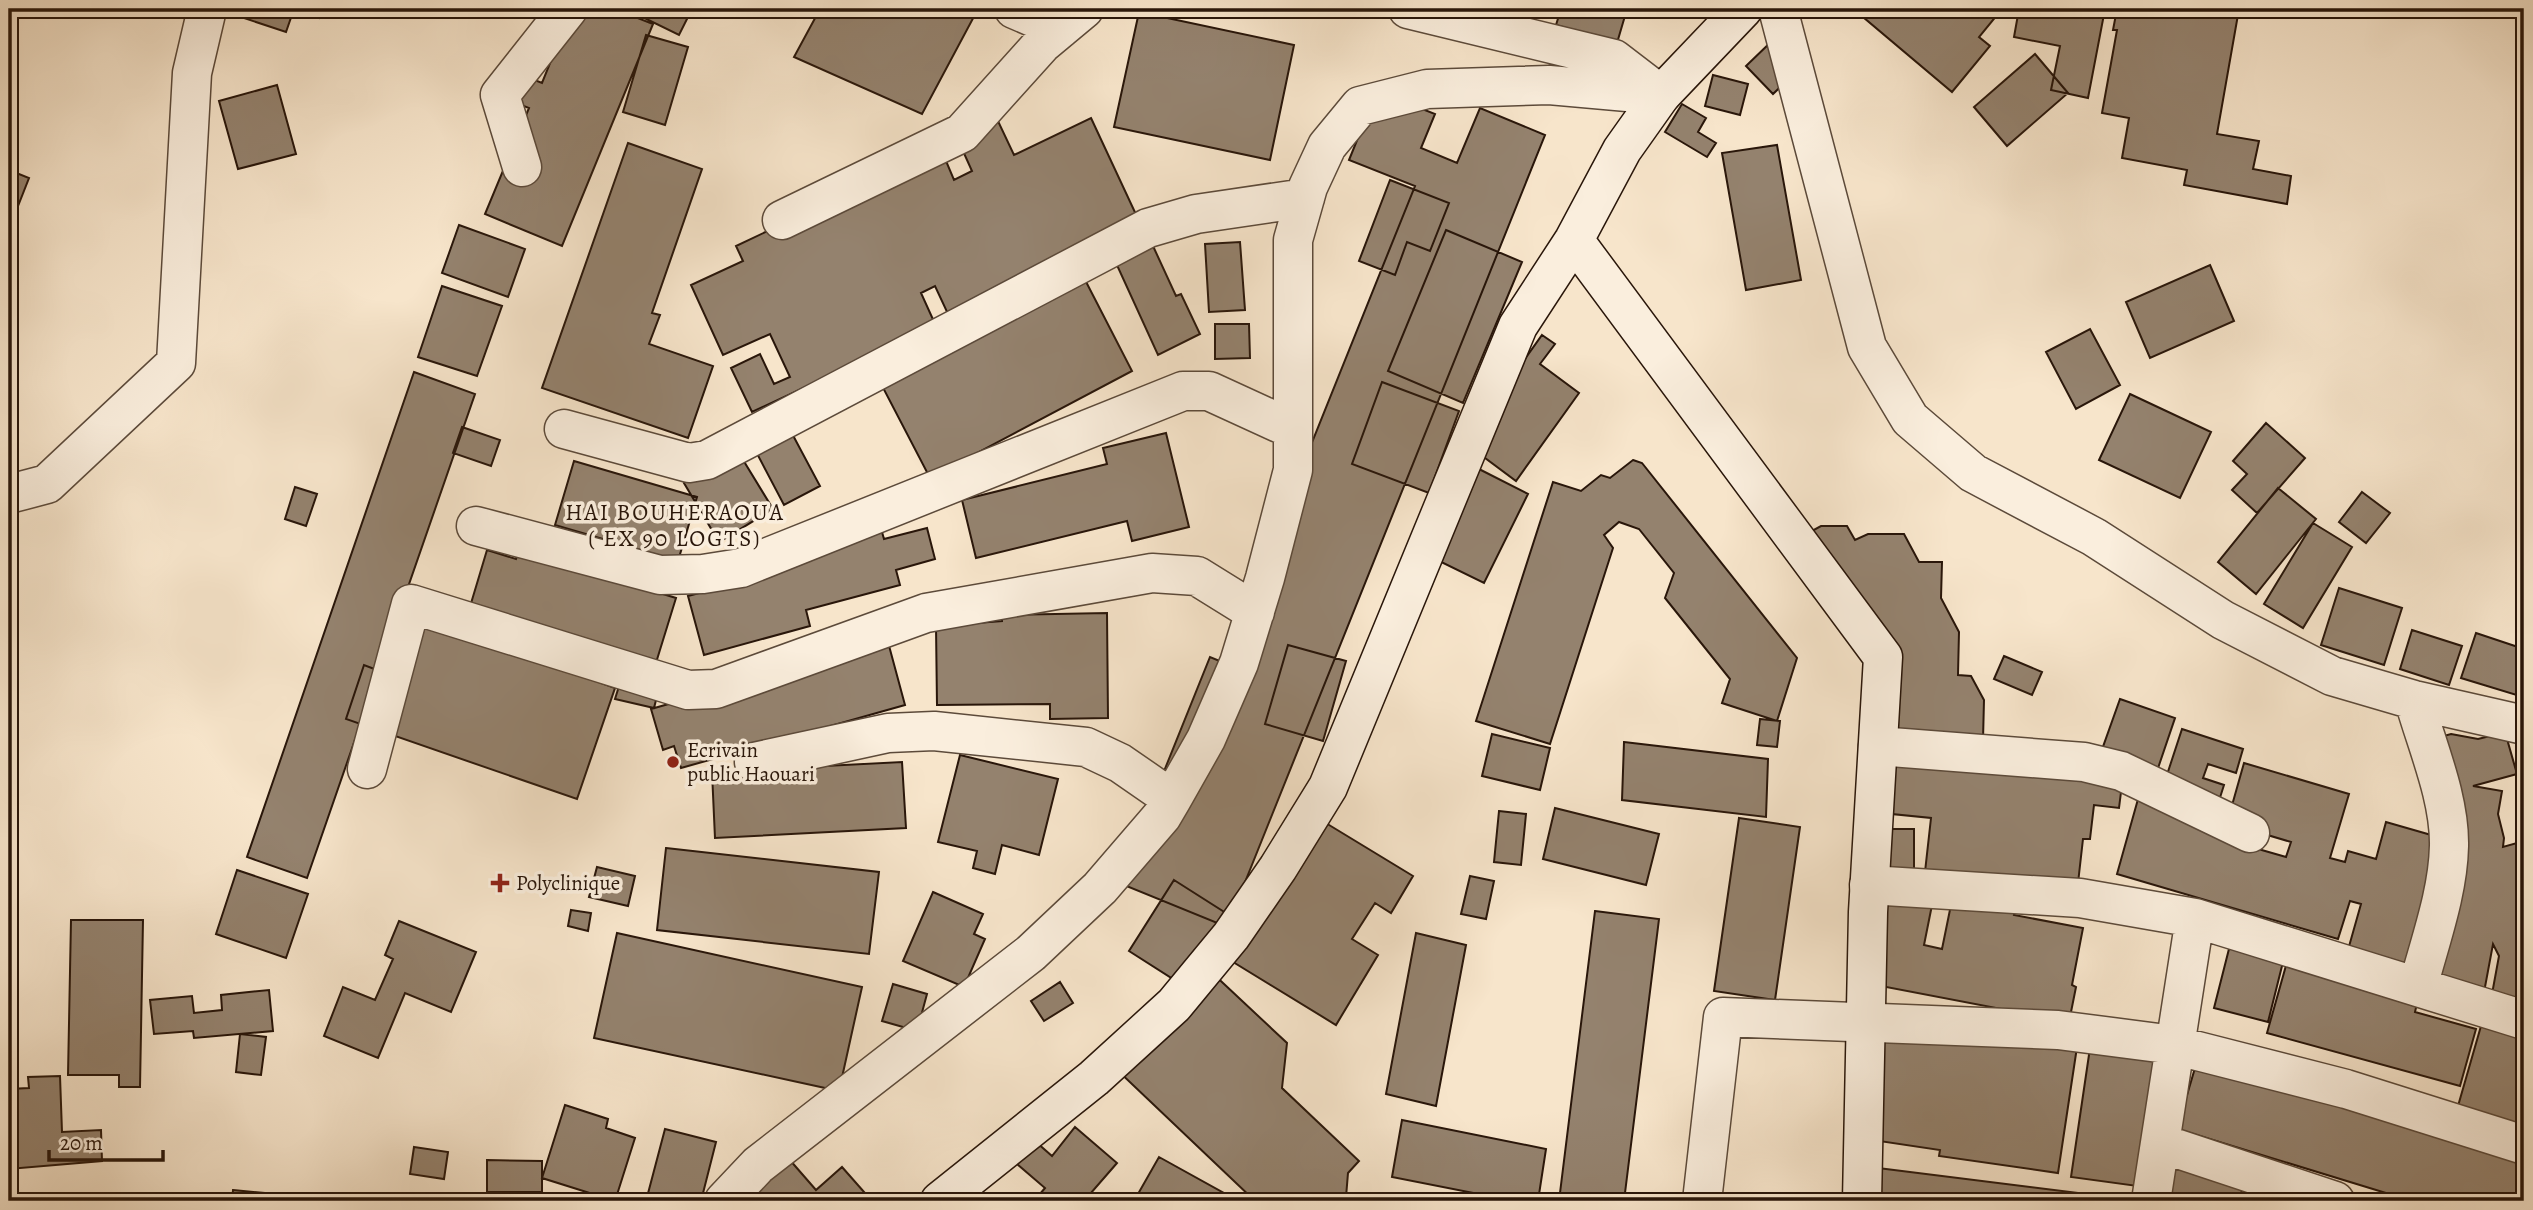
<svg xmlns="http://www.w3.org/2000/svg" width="2533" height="1210" font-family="Alegreya,serif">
	<rect width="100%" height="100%" fill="#f7e5cb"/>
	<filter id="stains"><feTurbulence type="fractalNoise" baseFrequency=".00286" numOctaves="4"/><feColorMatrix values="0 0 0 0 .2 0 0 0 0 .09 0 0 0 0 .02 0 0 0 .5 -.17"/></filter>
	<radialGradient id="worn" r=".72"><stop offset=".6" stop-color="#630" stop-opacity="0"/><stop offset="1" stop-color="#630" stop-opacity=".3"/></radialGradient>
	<path fill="#94826e" stroke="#29160a" stroke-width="2" d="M217 9H322L319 18 294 9 286 32Z
		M572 9H615L653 24 562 246 485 214 529 108 501 97 512 71 542 83Z
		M626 9H692L679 35Z
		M820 9H978L922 114 794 57Z
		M1508 9H1538L1536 17Z
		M1561 9H1627L1617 43 1556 25Z
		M1869 9H2002L1979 37 1990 46 1952 92 1863 17Z
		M2019 9H2105L2088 98 2051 90 2060 46 2014 37Z
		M2117 9H2239L2217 134 2259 141 2253 169 2291 176 2287 204 2184 185 2187 170 2122 158 2129 118 2102 113 2117 30H2113Z
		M1139 12 1294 45 1270 160 1114 127Z
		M646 35 688 47 665 125 623 112Z
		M1773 40 1800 68 1773 94 1746 66Z
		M2035 54 2068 93 2007 146 1974 107Z
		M1713 75 1748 84 1740 115 1705 106Z
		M277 85 296 154 238 169 219 101Z
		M1377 91 1435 114 1421 148 1457 163 1480 108 1545 135 1227 927 1119 883 1210 657 1254 675 1227 654 1415 186 1349 160Z
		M1682 104 1706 118 1698 132 1716 143 1707 157 1665 132Z
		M1091 118 1140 223 948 314 935 286 921 293 936 326 752 412 731 368 760 354 774 384 790 377 770 334 723 355 691 285 743 261 736 246 941 149 954 180 972 171 958 140 998 121 1014 155Z
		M628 143 702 169 652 313 660 315 649 344 713 366 688 438 542 388Z
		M1777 145 1801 280 1746 290 1722 153Z
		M9 170 29 178 9 229Z
		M1390 180 1449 203 1430 251 1407 242 1395 275 1359 261Z
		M459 225 525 249 508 297 442 273Z
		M1446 230 1522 262 1463 403 1388 371Z
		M1240 242 1245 310 1209 312 1205 244Z
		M1153 246 1176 296 1181 294 1200 334 1158 355 1116 263Z
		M2210 265 2234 321 2150 358 2126 302Z
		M1081 272 1132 371 930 478 879 380Z
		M442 286 502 306 477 376 418 357Z
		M1215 324H1249L1250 358 1215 359Z
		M2090 329 2120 385 2076 409 2046 352Z
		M1542 335 1555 344 1540 364 1579 393 1516 481 1465 443Z
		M414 372 475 394 307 878 247 857Z
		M1382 382 1459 411 1429 493 1352 464Z
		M2130 394 2211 432 2180 498 2099 460Z
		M2266 423 2305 458 2257 513 2232 490 2247 474 2233 461Z
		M788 426 820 486 784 505 752 444Z
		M462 427 500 440 491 466 453 453Z
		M1166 433 1189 527 1132 541 1127 521 976 558 962 500 1107 464 1103 448Z
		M737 450 773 509 719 542 684 483Z
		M1633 460 1642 463 1797 658 1777 721 1722 703 1730 679 1665 598 1674 573 1639 529 1619 522 1604 535 1613 548 1550 744 1476 721 1553 482 1581 491 1601 475 1610 478Z
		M574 461 697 497 678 561 555 525Z
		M1475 467 1528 494 1484 583 1431 557Z
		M295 487 317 494 306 526 285 519Z
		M2278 488 2316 519 2256 594 2218 562Z
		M2362 492 2390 513 2366 543 2339 522Z
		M2313 523 2352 547 2303 628 2264 604Z
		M880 525 884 539 927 528 935 559 896 570 900 585 806 610 810 626 704 655 688 596 722 587Z
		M1821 526H1847L1855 540 1868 534H1904L1919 562H1942L1941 598 1959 632 1958 675 1971 676 1984 700 1983 740 1870 737 1873 672 1799 538Z
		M487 550 516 559 519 550 676 598 655 666 469 610Z
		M2339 588 2402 608 2384 665 2321 645Z
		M1107 613 1108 718 1050 719V704L937 705 936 626 1002 621V615Z
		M426 619 615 688 577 799 346 719 364 665 377 670Z
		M2412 630 2462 646 2449 685 2400 669Z
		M2476 633 2524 649 2523 697 2461 678Z
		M888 642 905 705 681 768 674 746 663 750 651 709Z
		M1288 645 1346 661 1323 741 1265 724Z
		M2004 656 2042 672 2032 695 1994 679Z
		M620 683 658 692 654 708 615 699Z
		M2120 699 2175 718 2155 777 2099 758Z
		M1760 719 1780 721 1777 747 1757 745Z
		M2182 729 2243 749 2236 773 2208 764 2203 778 2224 785 2217 807 2162 790Z
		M1492 734 1550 748 1540 790 1482 776Z
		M2451 734 2478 739 2490 736 2507 739 2517 774 2473 786 2502 791 2498 814 2504 838 2503 847 2524 841V1011L2490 1005 2499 956 2493 944 2482 1003 2436 994 2433 739Z
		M1624 742 1768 759 1766 817 1622 800Z
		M1869 750 2123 776 2119 808 2094 805 2090 839H2083L2077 892 1925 872 1931 818 1862 811Z
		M960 755 1058 779 1039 855 1002 845 995 874 973 868 977 851 938 842Z
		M902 762 906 828 715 838 712 772Z
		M2244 763 2349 794 2330 858 2345 862 2348 851 2376 859 2386 822 2452 841 2412 977 2346 957 2361 904 2350 901 2338 939 2117 874 2140 792 2213 836 2286 857 2291 842 2227 823Z
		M9 804H18L10 993H9Z
		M1555 808 1659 834 1646 885 1543 859Z
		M1499 811 1526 814 1521 865 1494 862Z
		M1311 814 1413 876 1391 913 1375 903 1352 939 1378 955 1336 1025 1220 954Z
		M1739 818 1800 827 1775 1000 1714 991Z
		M1877 829H1914V875H1877Z
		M666 848 879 872 869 954 657 930Z
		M597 867 635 876 628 906 589 897Z
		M237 870 308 894 286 958 216 934Z
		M1470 876 1494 881 1486 919 1461 914Z
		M1174 880 1229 915 1184 986 1129 951Z
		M933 892 983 914 974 934 985 939 964 987 903 961Z
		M1876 895 1932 905 1924 945 1942 949 1953 895 2016 907 2014 915 2083 928 2072 985 2076 987 2069 1022 1860 982Z
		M571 910 591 913 588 931 568 926Z
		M1595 911 1659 919 1624 1201H1559Z
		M71 920H143L140 1087H119V1075H68Z
		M399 921 476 952 451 1012 405 993 378 1058 324 1036 343 987 375 1000 393 959 385 955Z
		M617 933 862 987 839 1091 594 1038Z
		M1416 933 1466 945 1436 1106 1386 1094Z
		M2231 941 2285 954 2268 1022 2214 1008Z
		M2287 962 2418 999 2415 1012 2476 1029 2460 1086 2267 1033Z
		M1207 968 1287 1043 1282 1088 1359 1161 1348 1173 1346 1197 1342 1201H1255L1114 1067Z
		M1060 982 1073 1003 1044 1021 1031 1001Z
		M893 984 927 994 917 1031 882 1021Z
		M269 990 273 1031 194 1038 193 1031 154 1034 150 1000 192 996 194 1013 222 1010 221 995Z
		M1878 1017 2077 1047 2058 1173 1939 1156 1940 1150 1859 1138Z
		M2481 1026 2524 1039V1126L2458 1106Z
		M240 1034 266 1037 261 1075 236 1072Z
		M2090 1048 2156 1058 2137 1186 2071 1177Z
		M2195 1068 2524 1151V1201H2412L2177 1129Z
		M60 1076 62 1132 101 1130 102 1161 9 1169V1089L29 1088 28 1077Z
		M565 1105 608 1119 606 1128 635 1138 615 1201 542 1178Z
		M1402 1120 1546 1149 1538 1201H1514L1392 1177Z
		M1075 1127 1117 1163 1084 1201H1034L1045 1188 1017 1164 1036 1142 1052 1156Z
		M665 1129 716 1142 701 1201H646Z
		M414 1147 448 1152 444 1179 410 1174Z
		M1159 1157 1231 1197 1229 1201H1134Z
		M789 1159 816 1190 842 1167 872 1201H742Z
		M487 1160 542 1161V1192H487Z
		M2175 1163 2244 1183 2239 1201H2164Z
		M1862 1166 2111 1197 2110 1201H1858Z
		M967 1185 988 1201H955Z
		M233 1190 275 1194 274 1201H232Z"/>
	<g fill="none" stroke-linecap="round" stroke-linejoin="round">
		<defs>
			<path id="street" d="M1014 9 1060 29
				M1408 9 1614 59 1661 95
				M1778 9 1867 347 1910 419 1973 473 2094 537 2223 620 2332 676 2414 700 2524 725
				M522 167 500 95 568 9
				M782 220 962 133 1042 44 1084 9
				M564 429 689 463 707 460 1148 228 1196 214 1305 198
				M9 494 47 484 176 363 192 73 207 9
				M476 526 660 575 703 574 741 568 1183 391H1209L1292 429
				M2414 700C2427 746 2450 798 2449 846 2448 893 2430 941 2418 987
				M1878 746 2084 762 2121 771 2250 833
				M754 762 888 733 934 731 1086 747 1120 763 1172 799
				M367 769 411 604 688 690 716 689 926 613 1152 573 1197 576 1255 612
				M1869 885 2080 898 2195 918 2524 1020
				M2160 1143 2335 1201
				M724 1201 758 1165 1031 953 1100 888 1162 816 1172 799 1206 739 1239 663 1265 578 1293 470V240L1308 187 1327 146 1360 106 1427 89 1549 85 1661 95
				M1702 1201 1723 1017 2058 1030 2174 1045 2346 1089 2524 1145
				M2151 1201 2195 918"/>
			<path id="secondary" d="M1574 240 1883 657 1868 912 1862 1201
				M940 1201 1094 1078 1174 1005 1231 936 1278 868 1328 787 1518 326 1574 240 1622 150 1661 95 1743 9"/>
		</defs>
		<use href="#street" stroke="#5c4a3a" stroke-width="41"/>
		<use href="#secondary" stroke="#29160a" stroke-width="41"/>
		<use href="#street" stroke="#faeedd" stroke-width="38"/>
		<use href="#secondary" stroke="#faeedd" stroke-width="38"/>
	</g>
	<g fill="#8f2418" stroke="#faeedd" stroke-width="2.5">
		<circle cx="673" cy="762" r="7"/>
		<path d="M496.5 872.5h7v7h7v7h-7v7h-7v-7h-7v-7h7z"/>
	</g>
	<g text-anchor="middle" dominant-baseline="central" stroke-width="7" stroke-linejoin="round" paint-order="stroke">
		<g font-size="21" fill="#29160a" stroke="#faeedd" text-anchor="start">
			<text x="687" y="750">Ecrivain<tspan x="687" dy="24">public Haouari</tspan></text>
			<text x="516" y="883">Polyclinique</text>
		</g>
		<g font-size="23" letter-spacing="2" fill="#29160a" stroke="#faeedd">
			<text x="675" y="512">HAI BOUHERAOUA<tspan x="675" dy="26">( EX 90 LOGTS)</tspan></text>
		</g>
	</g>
	<rect width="2533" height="1210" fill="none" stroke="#f7e5cb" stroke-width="35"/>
	<rect x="10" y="10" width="2512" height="1189" fill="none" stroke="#29160a" stroke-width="3.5"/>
	<rect x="18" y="18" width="2498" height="1175" fill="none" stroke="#29160a" stroke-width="2"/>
	<path d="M49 1150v10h114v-10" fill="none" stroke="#29160a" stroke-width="3.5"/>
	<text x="60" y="1150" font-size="21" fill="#29160a" stroke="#faeedd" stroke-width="5" paint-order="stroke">20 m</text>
	<rect width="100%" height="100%" filter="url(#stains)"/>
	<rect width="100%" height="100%" fill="url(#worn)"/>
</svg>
